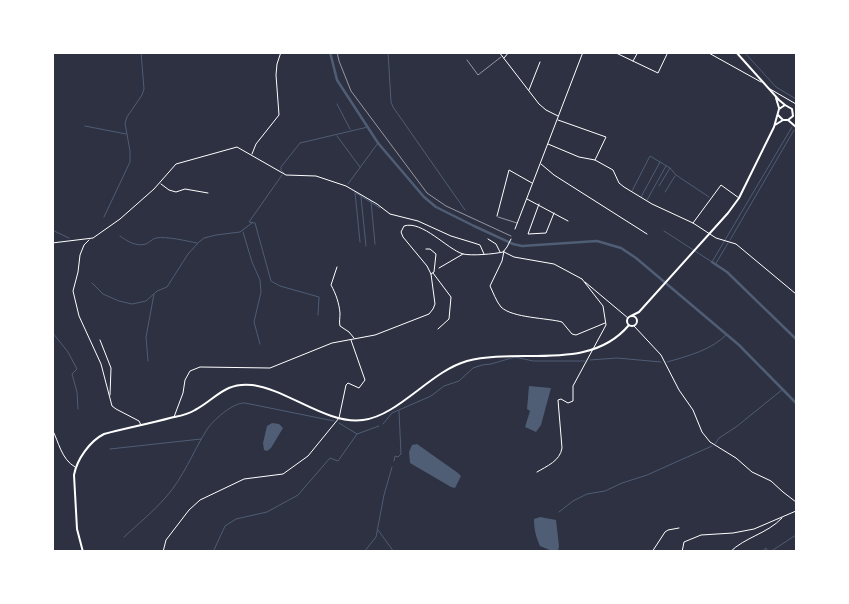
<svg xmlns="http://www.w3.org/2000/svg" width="849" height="604" font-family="'Work Sans',sans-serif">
	<rect width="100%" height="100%" fill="#2d3142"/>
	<path fill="#4f5d75" d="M529 386 551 388 541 425 536 432 525 427 530 411 527 409Z
		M272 423 279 424 283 428 271 448 267 451 264 450 263 443 267 426Z
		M417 444 458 473 461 476 455 488 451 487 410 463 409 452 412 445Z
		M540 517 556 520 559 546 558 551H552L540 546C536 537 534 530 534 519Z"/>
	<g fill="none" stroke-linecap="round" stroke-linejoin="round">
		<path stroke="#4f5d75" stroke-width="1" d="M388 52 391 102 393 107 465 210
			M744 52 776 87 796 99
			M337 104 350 129
			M85 126 126 134
			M337 136 360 167
			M284 173 281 170V167L300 143 368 127
			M282 175 249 222 255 223 271 281 280 286 319 297 318 315
			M348 184 378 143
			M659 186 670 168
			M632 191 650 156 670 168 676 175 709 197
			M355 192 360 242
			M665 192 675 176
			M356 193 380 208
			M361 197 366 246
			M641 197 660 162
			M647 200 666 166
			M371 201 375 244
			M104 217 130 162V151L125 123 127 117 142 95 144 89 141 52
			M52 230 69 238
			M664 231 712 262 792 127
			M243 232 252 262 260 280 261 292 254 322 260 344
			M120 236C127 241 136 247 146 244 150 242 152 239 156 238 167 236 186 241 197 243
			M730 240 794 130
			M715 265 728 243
			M92 283 103 294 119 301 132 304 146 301 157 291 167 287 188 254 199 242 204 238 216 235 240 232 252 223
			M52 332 68 352 77 369 72 374 77 392 78 409
			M590 360 617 358 661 362
			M148 361 146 337 154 294
			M667 362C688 356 712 350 727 334
			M339 423 357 434
			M383 424 392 413 431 396 444 386 459 381 473 368 482 365 491 364 515 357 533 361H585
			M715 444 719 438 736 427 783 389
			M110 449 201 439
			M394 461 395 456 398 457 401 454 399 411
			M559 512 573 501 587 494 605 491 622 483 647 475 712 446
			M378 530 394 552
			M124 537C138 524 153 512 166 497 183 478 193 452 206 431 212 421 233 402 245 403L334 421
			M213 552 225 526 236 519 267 512 298 495 330 458 338 461 357 434 379 426
			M364 552 376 537 384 495 392 467
			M761 552 766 548 768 552
			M770 552 796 535"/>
		<path stroke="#4f5d75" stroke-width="2.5" d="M330 52 337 80 378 143 424 197 436 207 474 226 513 244 522 246 597 241 621 248 636 258 739 345 796 403
			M712 262 727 272 796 339"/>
		<path stroke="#fff" stroke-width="0.5" d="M337 52 339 61 351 91 427 193 446 206 511 236"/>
		<path stroke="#fff" stroke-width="0.5" d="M467 60 478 75 501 57
			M498 217 517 223"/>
		<path stroke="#fff" stroke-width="1" d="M499 52 539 104 546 110 558 116
			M614 52 658 73 668 52
			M707 52 761 82
			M504 58 509 52
			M633 61 638 52
			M770 89 796 104
			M529 90 540 62
			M558 120 606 137 595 160
			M548 144 579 157 595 160 613 170 619 183 624 187 652 204 693 223 716 238 736 244 796 294
			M252 154 256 144 279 115 276 75 277 64 281 52
			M541 164 554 175 647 234
			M161 184 169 190 176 192 185 189 208 193
			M527 199 568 221
			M539 204 528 234 546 233 554 213
			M497 216 509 170 532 183
			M693 223 721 185 739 198
			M488 239 496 244 500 252
			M89 240 84 245 80 255 78 272 73 291 79 316 101 364 112 406 116 409 139 421 141 425
			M52 243 93 238 120 219 154 189 176 164 237 147 286 175 316 176 346 186 377 204 390 214 418 221 451 236 474 243 480 245 484 254
			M426 249H430L436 254 434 272 431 274
			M504 251 502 261 490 286C493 292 496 301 501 307 512 318 548 318 562 322L572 334 576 335 605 323
			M504 252 514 257 554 264 582 279
			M337 267 331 285C336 294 339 303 340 313 340 318 339 322 340 326L349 332 354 338
			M439 268 463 254
			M433 273 451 297 449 319 438 329
			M585 282 628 318
			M634 326 661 355 679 390 693 410 702 432 710 442 736 458 752 472 771 481 783 492 796 502
			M100 340 111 368 110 395
			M52 429C59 442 61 459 75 467
			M537 472C547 466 560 461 562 448L558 400 561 399 568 403 573 401V386L606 325 603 306 582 279
			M163 552 166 540 189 510 200 500 244 479 283 474 308 456 339 418 346 385 348 383 359 388 365 380 351 340
			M652 552 665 532 668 530 679 528
			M730 552C745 537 767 534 782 518"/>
		<path stroke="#fff" stroke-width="1" d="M515 229 583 52
			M174 417 183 393 185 380 190 371 200 367 270 368 332 343 375 335 429 314 433 309 435 304 431 274 427 266 403 237 401 232 404 226C422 220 447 249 463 254 472 256 494 254 503 252L507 247 511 239
			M682 552 684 542 701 535 733 533 754 529 796 511"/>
		<path stroke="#fff" stroke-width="2" d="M736 52 779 100 785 105
			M776 98 779 108
			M788 120 796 127
			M775 125 783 120
			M627 321a5 5 0 1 1 10 0a5 5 0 1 1-10 0Z
			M631 316 639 312 728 213 739 198 774 127 779 109 785 105 792 109 793 116 788 120H783L778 115
			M83 552 77 529 74 475C77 459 90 441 104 434 126 428 148 424 170 418 179 416 187 415 195 410 216 399 224 382 252 385 287 389 327 425 363 420 398 416 431 371 467 361 519 347 589 373 629 325"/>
	</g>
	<rect width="849" height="604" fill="none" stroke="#ffffff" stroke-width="108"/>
</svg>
